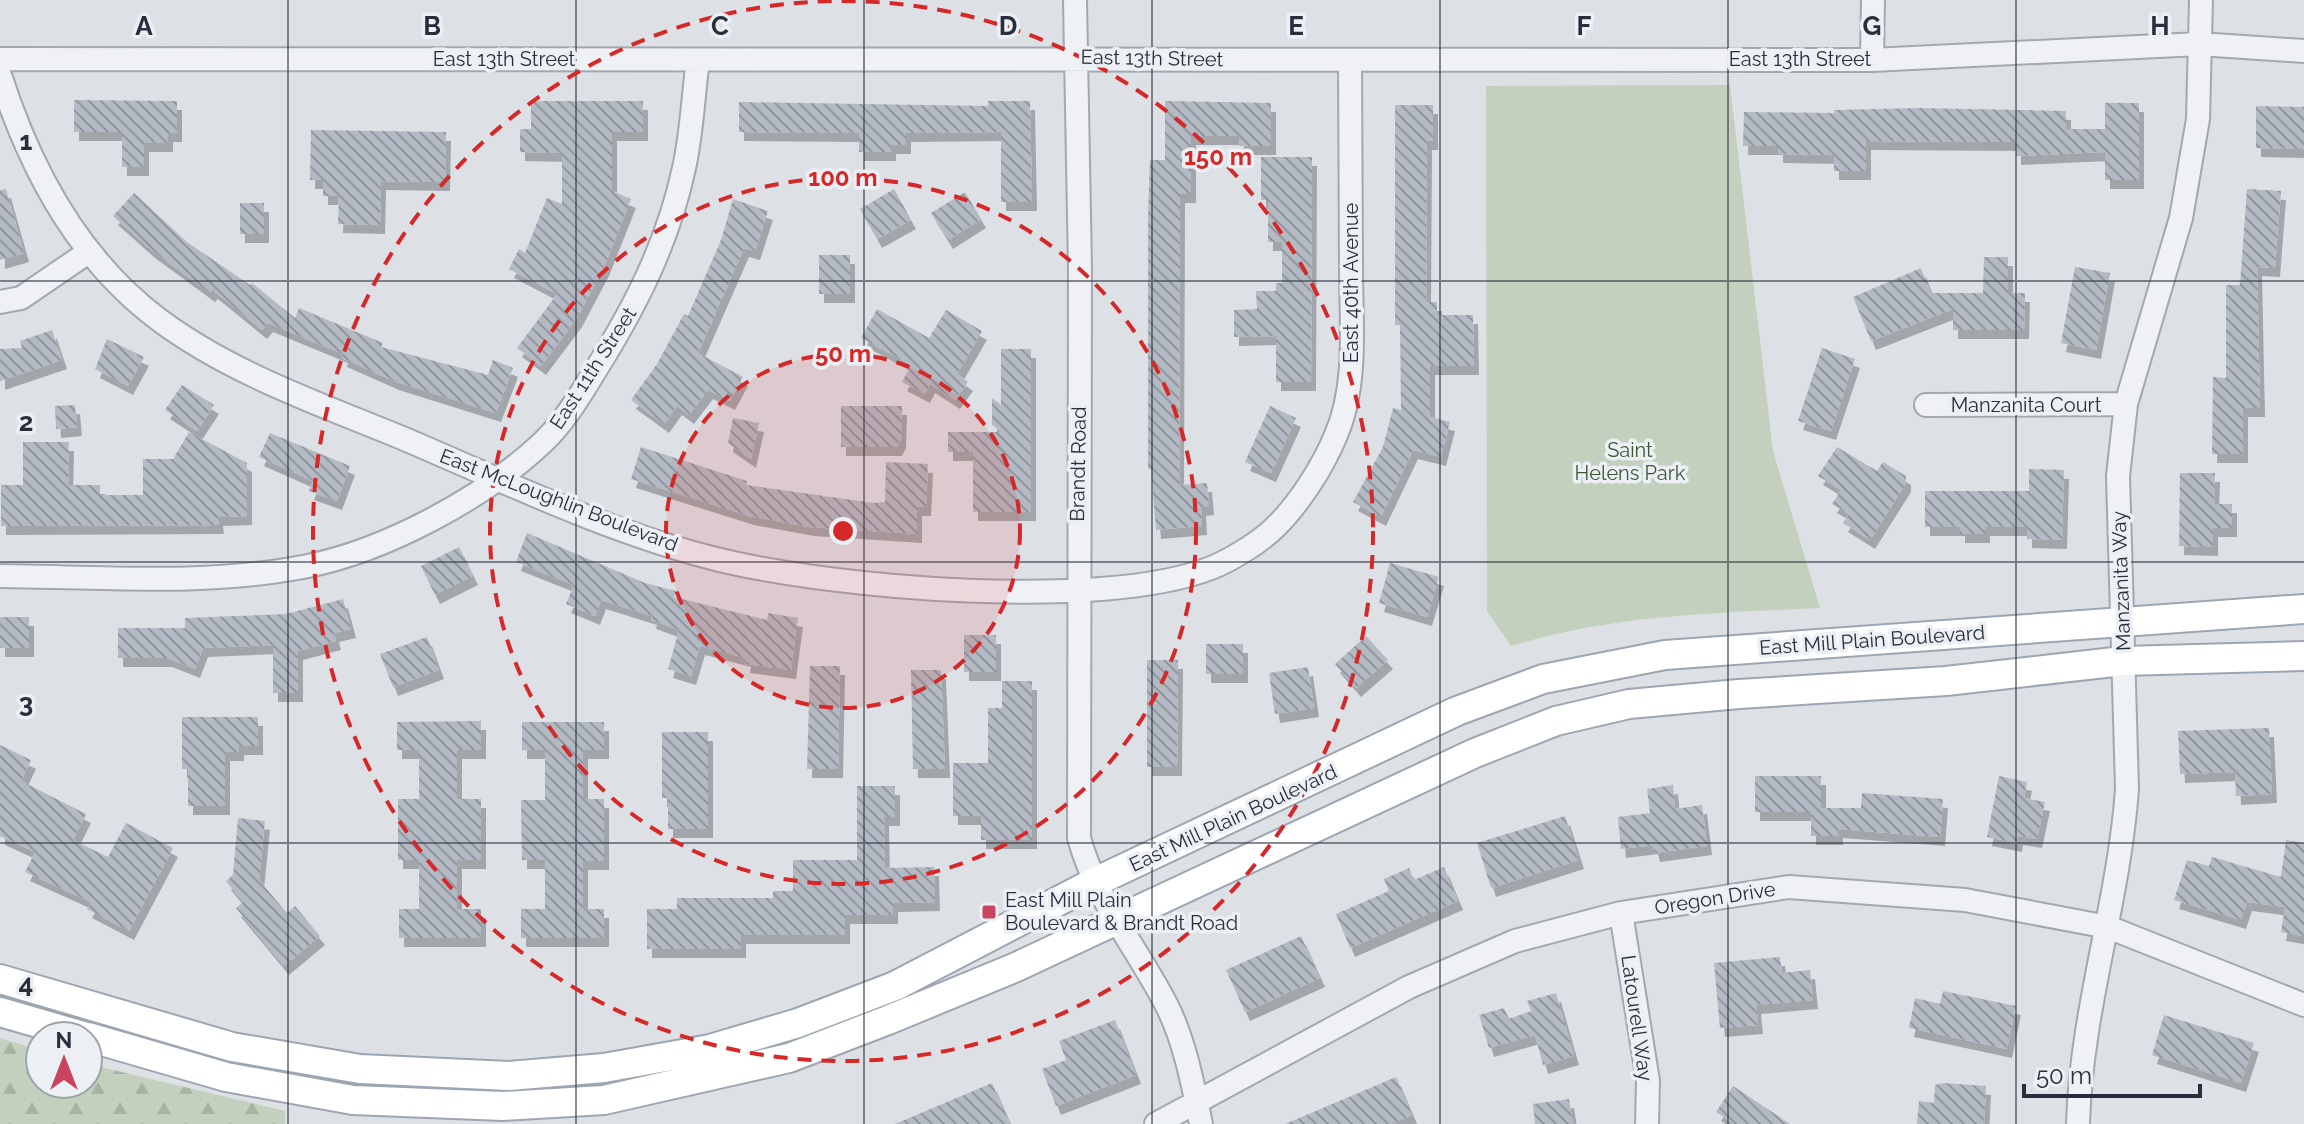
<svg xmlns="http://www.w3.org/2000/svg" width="2304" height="1124" font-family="Raleway,sans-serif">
	<defs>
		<pattern id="forest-firs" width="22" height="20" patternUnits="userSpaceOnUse" patternTransform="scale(2)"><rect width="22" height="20" fill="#c3d0be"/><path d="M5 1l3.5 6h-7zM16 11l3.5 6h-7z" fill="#a8b3a4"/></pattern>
		<pattern id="building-back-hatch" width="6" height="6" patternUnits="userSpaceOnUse" patternTransform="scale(2)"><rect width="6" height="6" fill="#b4bac3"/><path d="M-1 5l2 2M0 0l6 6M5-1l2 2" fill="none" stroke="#9298a0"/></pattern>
		<filter id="shadow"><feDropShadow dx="5" dy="9" stdDeviation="0" flood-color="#0004"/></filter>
	</defs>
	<rect width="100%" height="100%" fill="#dde1e6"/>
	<path fill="url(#forest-firs)" d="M0 1038 40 1050V1084H88V1064L285 1111V1124H0Z"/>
	<path fill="#c3d0be" d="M1730 85 1773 451 1820 608C1715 613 1613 615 1511 646L1487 611 1486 86Z"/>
	<path fill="url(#building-back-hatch)" filter="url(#shadow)" d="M74 100 177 101V133H168V143H144V167H122V132H74Z
		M531 101H643V132H612V191L631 199 604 267 577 318 541 366 517 348 557 294 509 269 519 249 525 253 547 198 562 204V153L520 152V129H531Z
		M988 101H1030L1032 202H1001V132L906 133V145H891V152H859V133L739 132V102L988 106Z
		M1165 101 1271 103V146H1239V136H1191V194H1180L1179 485 1207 483 1209 506 1201 507 1202 526 1156 530 1151 469H1148V217L1150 160H1165Z
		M2105 103H2139V180H2105V152L2016 156V142L1866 141V171H1834V155L1778 154V146H1743L1744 112 1834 113V110L1917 108 2066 111V129H2105Z
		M1395 105H1433V141H1427L1426 302H1437V315H1473L1474 366H1430V417L1450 422 1441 457 1413 450 1381 517 1353 502 1383 447 1393 408 1401 410 1400 325H1395Z
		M2256 106 2304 107V149L2256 148Z
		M311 130 446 132 445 182 381 181 380 225 338 224 339 196H323V180H310Z
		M1261 157H1312L1311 382H1276V336L1234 337V310L1257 309 1256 291H1276V283H1282V242H1268V200H1261Z
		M6 189 24 253 0 260V190Z
		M894 189 911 220 877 239 860 209Z
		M2247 189 2281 191 2275 268 2257 267 2260 408H2243V454H2212L2213 377 2226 378V285H2240Z
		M965 192 981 219 948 240 931 213Z
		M134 193 187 242 250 285 252 283 295 318 299 308 383 343 381 347 488 375 493 360 513 368 496 413 394 381 342 358 343 354 268 323 262 330 213 290 210 293 150 249 113 216Z
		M733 199 768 211 755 251 744 248 698 353 743 377 730 401 708 390 689 415 677 406 664 424 631 400 657 364 684 314 688 316 721 240Z
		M240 203H264V234H240Z
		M819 255H850V294H819Z
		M1984 257H2008V293H2025L2024 330H1953V309L1871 341 1853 297 1921 268 1931 293H1983Z
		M2075 267 2110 273 2096 350 2061 343Z
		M877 309 929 338 946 310 982 331 957 374 968 382 955 400 930 384 925 394 902 382 911 365 861 338Z
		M52 330 62 360 0 381V349L22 348 20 341Z
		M107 339 144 357 128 386 95 369Z
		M1822 348 1855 359 1831 431 1798 421Z
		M1001 349H1031V512H973V452H948V432H1002L992 425V398L1001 405Z
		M182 385 214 405 197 431 165 410Z
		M75 405 77 427 56 429 55 406Z
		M841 406H902L901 439 897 447H841Z
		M1270 406 1296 418 1271 473 1245 462Z
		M733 418 759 423 751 459 728 443Z
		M189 432 247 463V516L218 517 219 525 1 526V485H23V442H69L68 485H100V495H143V459H173Z
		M270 433 350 466 337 501 309 491 313 481 259 457Z
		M641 447 747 481 746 485 874 503 885 502 886 462 928 464 926 507H917V534L809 527 749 516 631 479Z
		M1837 447 1877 471 1883 462 1906 476V483L1870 540 1843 523 1849 514 1832 504 1841 490 1818 476Z
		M2029 469 2064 470 2062 540 2027 539V527H1985V534H1960V527H1925V491H2029Z
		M2180 473H2215L2214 504H2232V528H2213V547L2179 546Z
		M527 533 645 583 676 591 674 597 767 620 768 613 798 618 791 670 745 664 746 658 700 646 691 676 668 669 679 630 651 620 652 616 601 600 595 616 566 604 574 585 516 562Z
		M459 547 473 576 435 595 421 566Z
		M1390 563 1439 577 1427 617 1379 603Z
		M343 599 351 629 334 633 336 641 298 651V693H273V645L203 648 195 669 167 658H118V628H185V618L286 614Z
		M0 617H29V648H0Z
		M964 635H996V672H964Z
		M1366 636 1388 660 1356 688 1335 664Z
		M427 637 439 670 393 687 380 654Z
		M1206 644H1243V674H1206Z
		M1147 660H1178L1177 767H1147Z
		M810 666H840L838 769H807Z
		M1308 667 1314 708 1275 714 1269 673Z
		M911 670H941L945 769H913Z
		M1002 681H1032V840H981V816H953V763H988V708H1002Z
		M182 717H258V746H239V752H225V806H188V769H182Z
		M481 721V750H457V799H481V860H457V909H481V938H399V909H419V860H398V799H419V750H397V722Z
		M522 722H604V750H583V799H604V861H583V909H604V938H521V909H545V860H522L521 800H545V750H522Z
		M2269 728 2272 794 2236 796 2235 772 2180 774 2178 731Z
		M662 732H708V829H668V798H662Z
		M0 745 31 760 21 781 86 814 73 840 108 857 126 823 173 848 129 931 87 909 91 902 25 872 35 852 0 836Z
		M1755 776H1821V808H1861L1862 793 1943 799 1940 837 1838 829V836H1811V812H1755Z
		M1999 776 2027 782 2024 798 2045 802 2037 839 2018 836 2017 843 1987 837Z
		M1673 785 1675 809 1702 805 1707 846 1655 853 1653 845 1621 849 1618 817 1650 813 1647 789Z
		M857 786H895V817H884L885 868 934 867 935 902 893 903V915H845V935H741V949H647V909H677V898H773V891H793V860H857Z
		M1565 816 1579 860 1491 888 1477 843Z
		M238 818 265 821 259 880 287 913 295 906 320 936 284 966 236 908 243 902 226 881 233 875Z
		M2286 840 2304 843V936L2281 932 2285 907 2247 902 2241 920 2174 900 2187 860 2209 866 2212 857 2281 877Z
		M1444 867 1458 901 1350 948 1336 914 1389 891 1384 879 1409 868 1414 880Z
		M1301 936 1320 978 1245 1012 1226 970Z
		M1780 957 1782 973 1810 970 1813 1000 1756 1005 1758 1025 1720 1028 1714 963Z
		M1943 991 2016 1006 2007 1049 1909 1028 1915 998 1940 1004Z
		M1556 993 1574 1056 1543 1065 1535 1035 1489 1048 1479 1015 1504 1008 1509 1019 1531 1011 1527 1001Z
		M2164 1015 2254 1043 2241 1083 2152 1055Z
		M1115 1020 1136 1075 1056 1106 1042 1069 1066 1060 1059 1041Z
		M1396 1077 1412 1115 1391 1124H1285Z
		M992 1083 1010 1124H895Z
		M1944 1083 1986 1086 1984 1124H1917L1919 1101 1934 1103 1935 1085Z
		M1733 1086 1790 1124H1734L1716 1112Z
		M1569 1099 1573 1124H1535L1533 1104Z"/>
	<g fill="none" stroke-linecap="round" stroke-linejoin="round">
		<defs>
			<path id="minor" d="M1075 0 1080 269 1079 838C1096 900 1138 949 1167 1006 1185 1042 1193 1085 1201 1124
				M0 59 1872 60 2199 44 2304 51
				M1872 60 1873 0
				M0 75C30 169 77 258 158 319 231 374 323 405 407 440 505 482 616 535 720 560 836 588 1101 611 1211 568 1229 561 1255 545 1270 532 1296 509 1323 467 1336 435 1358 384 1351 322 1351 268 1351 199 1350 130 1350 61
				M0 302 21 298 87 253
				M1926 405 2126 404
				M0 576C101 577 208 586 308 566 386 550 482 499 541 444 563 424 579 397 595 371 635 307 668 243 684 168 692 133 693 96 698 60
				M1621 913 1648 1081 1647 1124
				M1156 1124 1409 987 1515 941 1621 913 1789 887 1965 900 2108 927 2304 1005
				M2078 1124C2081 1010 2119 902 2127 789L2118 476 2126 404 2181 218 2198 119 2201 0"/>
			<path id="major" d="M0 979 232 1047 360 1069 509 1076 604 1068 710 1049 798 1023 895 986 1095 882 1457 711 1543 679 1665 655 2304 609
				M0 1012 83 1036
				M88 1037 226 1077 353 1100 503 1106 604 1100 789 1058 888 1020 1014 968 1475 753 1556 721 1629 704 1739 694 1946 681 2123 661 2304 656"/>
		</defs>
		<use href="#minor" stroke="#a3a8b0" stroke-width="26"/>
		<use href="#major" stroke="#9ca6b1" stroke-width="32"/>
		<use href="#minor" stroke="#eff1f5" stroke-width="22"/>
		<use href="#major" stroke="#fff" stroke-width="28"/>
	</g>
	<path fill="none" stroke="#272f3c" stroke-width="2" stroke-opacity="0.55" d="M288 0V1124M576 0V1124M864 0V1124M1152 0V1124M1440 0V1124M1728 0V1124M2016 0V1124M0 281H2304M0 562H2304M0 843H2304"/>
	<circle cx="843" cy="531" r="177" fill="#d62828" fill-opacity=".12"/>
	<g fill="none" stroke="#d62828" stroke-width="4" stroke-dasharray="14 10">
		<circle cx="843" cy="531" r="177"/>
		<circle cx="843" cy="531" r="353"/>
		<circle cx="843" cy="531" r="530"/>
	</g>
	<rect fill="#c9445e" stroke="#ecf0f4" stroke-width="3" x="981" y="904" width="16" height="16" rx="4"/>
	<g text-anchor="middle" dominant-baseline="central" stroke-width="7" stroke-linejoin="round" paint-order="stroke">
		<g font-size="20" fill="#272f3c" stroke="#ecf0f4">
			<text transform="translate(1152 58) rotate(1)">East 13th Street</text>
			<text x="504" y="59">East 13th Street</text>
			<text x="1800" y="59">East 13th Street</text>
			<text transform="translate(1351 283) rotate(-90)">East 40th Avenue</text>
			<text transform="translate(593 368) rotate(-57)">East 11th Street</text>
			<text x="2026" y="405">Manzanita Court</text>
			<text transform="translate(1078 464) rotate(-89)">Brandt Road</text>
			<text transform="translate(559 500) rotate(21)">East McLoughlin Boulevard</text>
			<text transform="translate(2121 581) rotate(-92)">Manzanita Way</text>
			<text transform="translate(1872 640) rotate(-4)">East Mill Plain Boulevard</text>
			<text transform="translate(1233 818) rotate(-25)">East Mill Plain Boulevard</text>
			<text transform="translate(1715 898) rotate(-9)">Oregon Drive</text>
			<text transform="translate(1637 1018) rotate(82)">Latourell Way</text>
		</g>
		<g font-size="20" fill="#3d5735" stroke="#ecf0f4">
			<text x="1630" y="450">Saint<tspan x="1630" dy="23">Helens Park</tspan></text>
		</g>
		<g font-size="20" fill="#272f3c" stroke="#ecf0f4" text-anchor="start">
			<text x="1005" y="900">East Mill Plain<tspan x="1005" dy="23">Boulevard &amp; Brandt Road</tspan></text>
		</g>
	</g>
	<g font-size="26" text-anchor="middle" font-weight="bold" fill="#272f3c" stroke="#ecf0f4" stroke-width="7" stroke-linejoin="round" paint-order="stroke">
		<text x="144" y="35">A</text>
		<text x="432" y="35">B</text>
		<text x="720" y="35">C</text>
		<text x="1008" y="35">D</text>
		<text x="1296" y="35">E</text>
		<text x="1584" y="35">F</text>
		<text x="1872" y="35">G</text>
		<text x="2160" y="35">H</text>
		<text x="26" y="150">1</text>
		<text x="26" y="431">2</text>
		<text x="26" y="712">3</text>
		<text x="26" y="993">4</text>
	</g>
	<circle cx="843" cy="531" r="12" fill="#d62828" stroke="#ecf0f4" stroke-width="4"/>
	<g font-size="24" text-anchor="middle" font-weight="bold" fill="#d62828" stroke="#ecf0f4" stroke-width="7" stroke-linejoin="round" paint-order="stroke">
		<text x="1218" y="165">150 m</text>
		<text x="843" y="186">100 m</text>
		<text x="843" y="362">50 m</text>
	</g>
	<g transform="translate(64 1060)"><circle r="38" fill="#ecf0f4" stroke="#9da3aa" stroke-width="2"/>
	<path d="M0-6L14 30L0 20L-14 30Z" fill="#c9445e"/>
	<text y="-12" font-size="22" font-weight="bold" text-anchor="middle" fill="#272f3c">N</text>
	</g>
	<path d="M2024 1084v12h176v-12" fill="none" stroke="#272f3c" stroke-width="4"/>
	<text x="2036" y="1084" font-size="24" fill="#272f3c" stroke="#ecf0f4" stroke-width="6" paint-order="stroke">50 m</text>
</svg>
